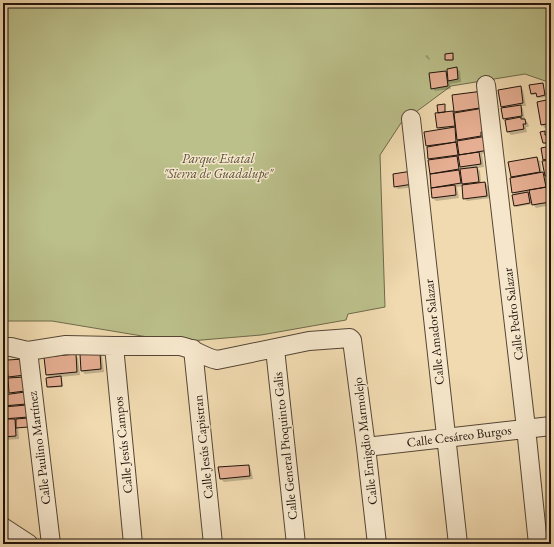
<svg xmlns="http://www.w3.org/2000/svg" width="554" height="547" font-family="'EB Garamond',serif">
	<rect width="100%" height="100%" fill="#f1dab0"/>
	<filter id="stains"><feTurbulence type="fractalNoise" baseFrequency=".005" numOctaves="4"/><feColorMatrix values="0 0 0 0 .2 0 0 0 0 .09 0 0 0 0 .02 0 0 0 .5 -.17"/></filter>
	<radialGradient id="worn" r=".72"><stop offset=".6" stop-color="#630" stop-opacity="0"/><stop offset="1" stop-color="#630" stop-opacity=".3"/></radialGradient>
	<path fill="#bbbf8a" stroke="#6e6a4b" d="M3 3H551V83L525 74 451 86 401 123 380 155 385 307 348 314 346 320 261 335 178 342 52 321H3Z"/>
	<path fill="#0003" fill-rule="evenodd" d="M453 54 454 60 447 61 446 60Z
		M427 55 430 59 429 60 425 56Z
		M456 68 460 71 461 82 450 84 451 89 435 91 432 88 430 74 448 71Z
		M542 84 546 97 539 98 537 94 533 95 531 94Z
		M520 87 523 90 526 106H521L523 109 525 120 528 123 529 127H526L527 132 511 135 508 132 503 109H504L502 106Z
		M483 92 491 153 482 154 484 167 477 168 480 171 481 183H485L488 186 490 198 467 201 464 198 463 186 457 187 459 198 436 201 433 198 426 133 440 130 438 128 436 114 440 113 444 105 446 113 453 112 454 114 457 113 455 111ZM452 114H454L456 131H454Z
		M551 100V127L545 128 542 125Z
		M544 132 546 136H549L551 132V178H549L546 176 551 205 536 208 533 204 516 207 515 205 516 195 513 192 509 163 537 158 540 161 542 173 546 176 543 162 547 161 544 159 550 147 548 144 543 143Z
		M415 175 416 187 398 189 395 186Z
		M99 353 102 356 104 372 85 374 82 371Z
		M75 355 78 358 80 375 60 377 62 378 63 387 49 388 48 387 50 378 47 375Z
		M23 360 31 419 18 427 19 439 3 440V379L6 380 7 395H12L10 392 12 379 9 376Z
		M248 466 251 469 253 479 224 482 221 479Z"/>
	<path fill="#e6ae92" stroke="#20140c" d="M453 53V60H445V54Z
		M457 67 458 79 448 81 447 69Z
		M446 71 448 86 431 89 429 73Z
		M543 83 545 95 537 97 536 93 531 94 529 85Z
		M521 86 523 103 501 107 498 90Z
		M483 91 486 107 454 112 452 95Z
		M551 99V123L541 125 537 102Z
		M445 104V112L438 113 437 105Z
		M521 105 522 116 503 119 501 108Z
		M484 108 488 131 481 132V136L457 140 454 113Z
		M453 111 455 126 437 128 435 113Z
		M521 117V119H525L526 124H523L524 129 507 132 505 120Z
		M455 127 456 142 426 146 424 132Z
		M545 131V135H548V131H551V145L547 146 546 143H543L540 132Z
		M487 136 489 150 459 155 457 141Z
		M456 142 458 155 428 159 427 147Z
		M551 146V158L543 160 541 148Z
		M479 152 481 164 460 167 458 155Z
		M457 156 459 169 430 174 428 160Z
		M537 157 540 172 511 177 508 162Z
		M551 160V175L545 176 542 161Z
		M477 167 479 182 462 184 460 169Z
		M459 170 461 183 431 188 430 174Z
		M412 171 413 184 394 187 393 174Z
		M543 172 546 187 512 193 510 178Z
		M485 182 487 196 463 199 462 185Z
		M455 185 456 195 432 198 431 188Z
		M547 187 550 202 532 205 529 190Z
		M528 192 530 203 514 206 512 195Z
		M100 352 101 369 81 371 80 354Z
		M76 354 77 372 46 375 44 357Z
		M24 359 25 375 8 377 7 360Z
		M61 376 62 386 47 387 46 378Z
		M5 377 7 393H3V378Z
		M24 377 25 391 9 393 8 378Z
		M25 392 26 404 3 406V395Z
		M27 405 28 417 3 419V407Z
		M28 418V427L16 428V419Z
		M7 419H15L16 436 3 437V422H7Z
		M249 465 250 476 220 479 218 467Z"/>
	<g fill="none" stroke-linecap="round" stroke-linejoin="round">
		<defs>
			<path id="minor" d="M486 85 526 428 538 544
				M411 119 458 544
				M114 346 133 544
				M3 347H11L28 351 66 345 114 346H180C193 348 203 357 217 360L309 341 350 338 352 340 366 447 377 544
				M193 349 213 544
				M275 349 296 544
				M28 351 51 544
				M366 447 551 426
				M3 527 29 544"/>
		</defs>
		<use href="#minor" stroke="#544635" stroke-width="20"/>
		<use href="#minor" stroke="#f6e7cc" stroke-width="18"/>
	</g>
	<g text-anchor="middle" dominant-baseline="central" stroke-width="3" stroke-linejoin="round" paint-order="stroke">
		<g font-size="13" font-style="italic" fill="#565038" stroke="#f6e7cc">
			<text x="218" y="158">Parque Estatal<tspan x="218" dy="15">"Sierra de Guadalupe"</tspan></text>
		</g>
		<g font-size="13" fill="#20140c" stroke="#f6e7cc">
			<text transform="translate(513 314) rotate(-97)">Calle Pedro Salazar</text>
			<text transform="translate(434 332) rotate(-96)">Calle Amador Salazar</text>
			<text transform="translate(459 436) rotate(-7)">Calle Cesáreo Burgos</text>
			<text transform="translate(365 441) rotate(-97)">Calle Emigdio Marmolejo</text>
			<text transform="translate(123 445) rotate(-96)">Calle Jesús Campos</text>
			<text transform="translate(285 446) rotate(-96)">Calle General Pioquinto Galis</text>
			<text transform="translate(203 447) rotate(-96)">Calle Jesús Capistran</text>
			<text transform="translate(39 448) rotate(-97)">Calle Paulino Martínez</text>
		</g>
	</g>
	<rect width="554" height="547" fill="none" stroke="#f1dab0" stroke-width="16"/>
	<rect x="4" y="4" width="546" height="539" fill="none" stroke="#20140c" stroke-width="2"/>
	<rect x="8" y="8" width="538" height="531" fill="none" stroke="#20140c"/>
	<rect width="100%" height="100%" filter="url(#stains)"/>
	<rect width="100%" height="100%" fill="url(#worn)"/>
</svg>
